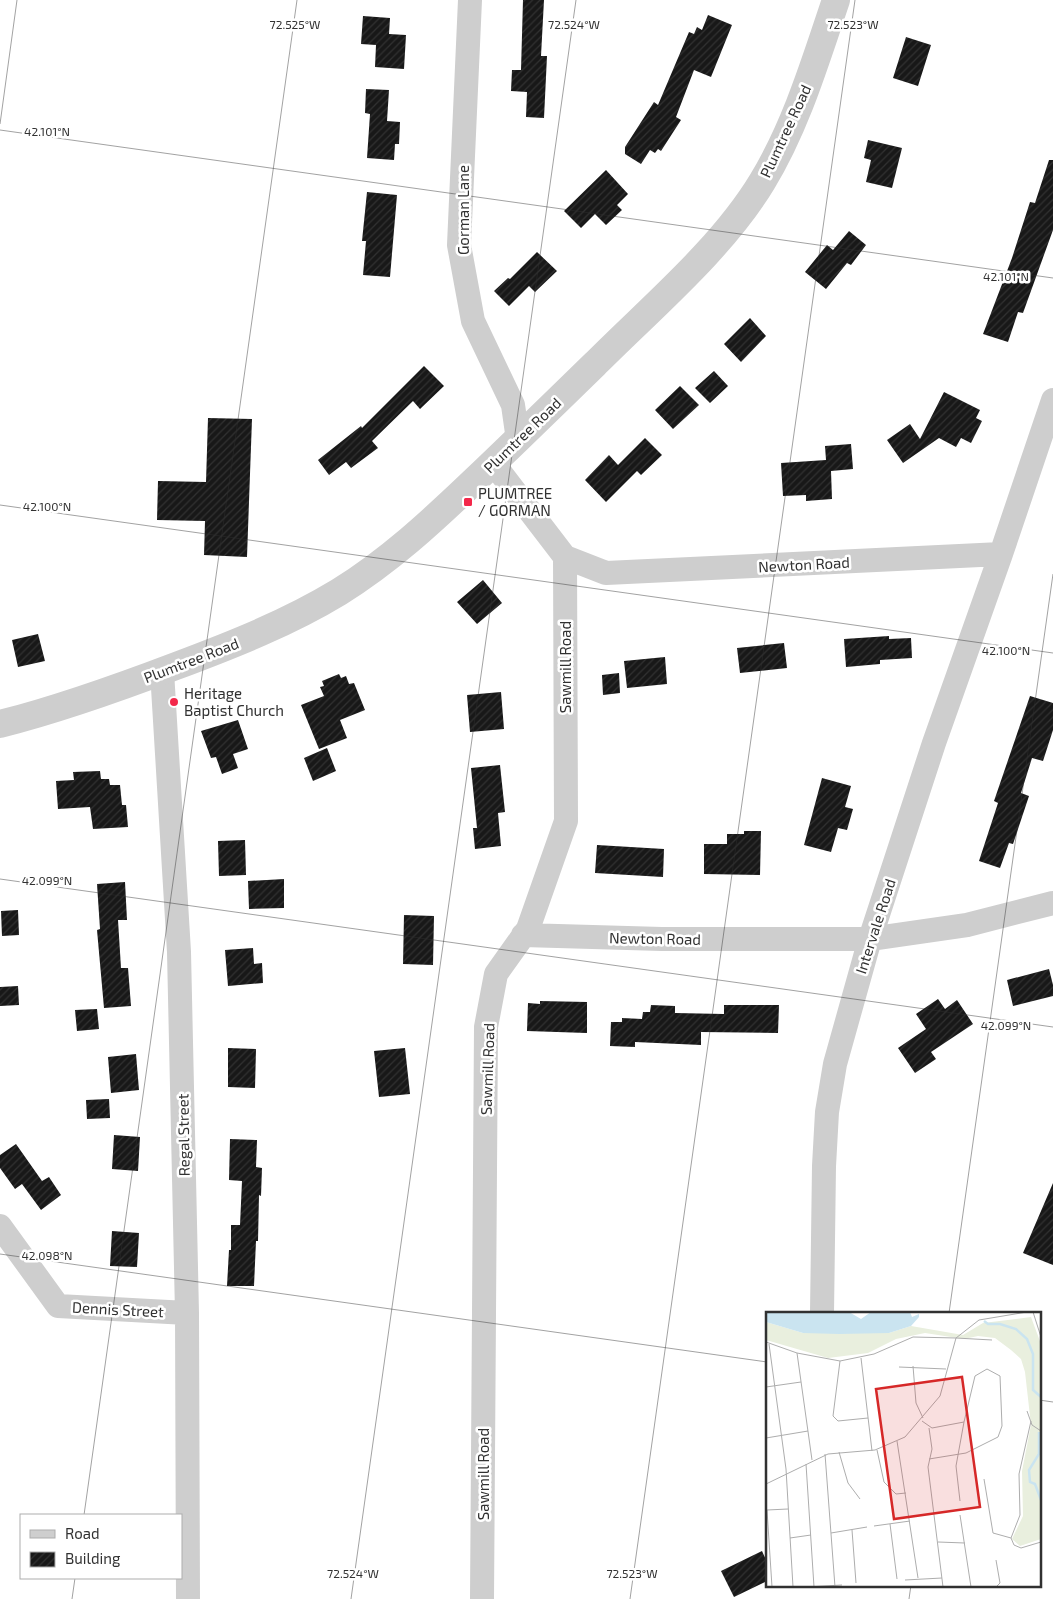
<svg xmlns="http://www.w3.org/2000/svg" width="1053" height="1599" font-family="'Exo 2',sans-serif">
	<defs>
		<pattern id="building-hatch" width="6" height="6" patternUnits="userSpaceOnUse" patternTransform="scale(1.25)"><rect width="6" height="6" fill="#181818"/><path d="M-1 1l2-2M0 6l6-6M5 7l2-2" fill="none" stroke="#313131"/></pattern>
	</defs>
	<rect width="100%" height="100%" fill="#fff"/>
	<path fill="url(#building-hatch)" d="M523 0H544L541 56H547L544 118 526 117 527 92 511 91 512 70H521Z
		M708 15 732 25 711 77 694 70 676 117 681 120 661 151 658 149 655 153 650 150 641 164 625 154V147L654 102 658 105 689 32 694 34 697 27 702 30Z
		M363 16 390 18 389 34 406 35 404 69 375 67 376 45 361 44Z
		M906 37 931 45 918 86 893 78Z
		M366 89 389 90 387 121 400 122 399 144H395L394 160 367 158 370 114 365 113Z
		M868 140 902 148 892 188 866 182 871 160 864 158Z
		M1049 160H1053V230L1023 313 1018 312 1008 342 983 334 1012 258 1030 202 1035 203Z
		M606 170 628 194 617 205 622 210 606 225 595 214 581 228 564 211Z
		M367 192 397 195 390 277 363 275 366 241H362Z
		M849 231 866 245 851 265 847 263 826 289 805 272 827 245 833 250Z
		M537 252 557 271 535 292 529 286 509 306 494 291 508 278 510 279Z
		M750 318 766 336 741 362 724 344Z
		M424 366 444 386 420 409 413 401 372 441 378 448 351 468 346 462 329 475 318 460 361 426 362 428Z
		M714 371 728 386 710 403 695 388Z
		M680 386 699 405 673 429 655 410Z
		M944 392 980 410 976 418 982 421 971 443 961 438 956 447 939 438 903 463 887 440 910 424 920 439Z
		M208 418 252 419 247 557 204 555 205 521 157 520 158 481 206 482Z
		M645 438 662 455 641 475 637 471 606 502 585 480 609 455 618 465Z
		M851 444 853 469 831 471 832 499 806 501V495L783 496 781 463 826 460 825 446Z
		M483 580 502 603 477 624 457 602Z
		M38 634 45 661 18 667 12 640Z
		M889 636V639L911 638 912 658 880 660V664L846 667 844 639Z
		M784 643 787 668 740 673 737 648Z
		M665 657 667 684 627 688 624 661Z
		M619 673 620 693 603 695 602 675Z
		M339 674 341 678 346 676 349 684 354 683 365 710 340 720 347 738 319 749 301 705 324 696 320 687 324 686 322 681Z
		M501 692 504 729 470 732 467 695Z
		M1030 696 1053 703V730L1043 761 1032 758 1021 793 1029 796 1013 844 1009 843 1000 868 979 861 998 803 994 801Z
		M238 720 248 749 233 754 238 768 222 774 216 757 211 758 201 731Z
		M327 748 336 771 313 781 304 758Z
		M500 765 505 812 498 813 501 846 475 849 473 828H477L471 768Z
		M100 771 101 779H109L110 785H120L122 805H126L128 827 93 829 90 807 58 809 56 781 74 780 73 772Z
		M822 778 851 786 845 807 853 809 847 830 838 828 831 852 804 845Z
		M744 831H761L760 875 704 874V844H727V834H744Z
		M245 840 246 875 219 876 218 841Z
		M597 845 664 849 663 877 595 873Z
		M284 879V908L249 909 248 881Z
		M125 882 127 920H118L121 968H128L131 1006 104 1008 97 930 100 929 97 884Z
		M18 910 19 935 2 936 1 911Z
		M404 915 434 916 433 965 403 964Z
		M253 948 254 964 262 963 263 983 228 986 225 950Z
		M1049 969 1053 985V996L1013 1006 1007 980Z
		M18 986 19 1005 0 1006V987Z
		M938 999 945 1009 957 1000 973 1024 931 1052 936 1059 915 1073 898 1048 926 1029 916 1014Z
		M540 1001 587 1002V1033L527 1031 528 1003 540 1004Z
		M651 1005 675 1006V1013L724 1014V1005H779L778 1033 701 1032V1045L635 1042V1047L610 1046 611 1022H622V1018L642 1019 643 1012H650Z
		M97 1009 99 1029 77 1031 75 1010Z
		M228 1048 256 1049 255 1088 228 1087Z
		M405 1048 410 1094 379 1097 374 1051Z
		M136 1054 139 1090 111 1093 108 1057Z
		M109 1099 110 1118 87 1119 86 1100Z
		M114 1135 140 1137 138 1171 112 1169Z
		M230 1139 257 1140 256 1167 262 1168 261 1196 259 1195 258 1241H256L254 1286H227L229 1250H231V1225H240L242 1181 229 1180Z
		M16 1144 42 1181 49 1177 61 1195 41 1210 22 1184 15 1189 0 1168V1155Z
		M1053 1183V1265L1023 1253Z
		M112 1231 139 1233 137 1267 110 1266Z
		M762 1551 767 1562V1581L734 1597 721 1571Z"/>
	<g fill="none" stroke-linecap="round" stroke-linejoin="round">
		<path stroke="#cecece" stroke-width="24" d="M470 0 459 245 473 321 513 405 518 440
			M493 463 565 557 606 573 1001 554 1053 400
			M162 671 179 952 187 1313 188 1599
			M523 935 662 939H870L967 925 1053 903
			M0 1226 58 1306 187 1313
			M822 1313 824 1166 827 1112 835 1064 870 939 934 743 1001 554
			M482 1599 486 1027 496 974 528 929 566 821 565 557"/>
		<path stroke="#cecece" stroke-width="28" d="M0 724C60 709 118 688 176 666 232 645 288 623 339 592 389 561 431 522 473 482 515 442 557 401 598 361 653 306 722 248 762 182 796 126 815 62 836 0"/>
	</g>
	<path fill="none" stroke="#313131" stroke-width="1" stroke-opacity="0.45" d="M0 124 17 0M0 130 1053 278M0 505 1053 653M0 879 1053 1027M0 1254 767 1362M949 1313 1053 574M1039 1400 1053 1402M84 1515 297 0M72 1599 75 1578M351 1599 576 0M630 1599 855 0M909 1599 911 1585"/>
	<g fill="#f3284a" stroke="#fff" stroke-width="2">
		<rect x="463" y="497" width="10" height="10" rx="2.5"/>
		<circle cx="174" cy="702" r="5"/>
	</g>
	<g text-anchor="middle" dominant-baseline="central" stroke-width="5" stroke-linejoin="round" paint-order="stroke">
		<g font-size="15" fill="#313131" stroke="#fff">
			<text transform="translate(785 131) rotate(-65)">Plumtree Road</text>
			<text transform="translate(463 210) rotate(-90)">Gorman Lane</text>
			<text transform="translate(522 435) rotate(-44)">Plumtree Road</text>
			<text transform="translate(804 564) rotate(-3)">Newton Road</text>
			<text transform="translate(191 660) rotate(-21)">Plumtree Road</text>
			<text transform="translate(565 667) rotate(-90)">Sawmill Road</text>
			<text transform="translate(875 926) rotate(-72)">Intervale Road</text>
			<text transform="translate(655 938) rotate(1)">Newton Road</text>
			<text transform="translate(487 1069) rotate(-88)">Sawmill Road</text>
			<text transform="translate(183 1135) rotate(-91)">Regal Street</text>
			<text transform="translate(118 1309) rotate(3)">Dennis Street</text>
			<text transform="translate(483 1474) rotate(-90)">Sawmill Road</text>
		</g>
		<g font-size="15" fill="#313131" stroke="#fff" text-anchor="start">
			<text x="478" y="493">PLUMTREE<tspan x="478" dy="17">/ GORMAN</tspan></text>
			<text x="184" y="693">Heritage<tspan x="184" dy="17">Baptist Church</tspan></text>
		</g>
	</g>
	<g transform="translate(766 1312)">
		<rect width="275" height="275" fill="#fff"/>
		<path d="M265 5 275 32V227L254 234 246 227 257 204 256 159 265 113 259 60 255 47 245 38 229 26 212 24 198 27 159 21 130 27 102 41 62 46 0 28V10L37 21H123L145 14 197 23 217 11Z" fill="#e9efde"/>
		<path d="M0 0H83L95 7 105 0H144L146 5 153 2V5L145 14 123 21 73 22 37 21 0 10Z" fill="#cae4f0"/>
		<path fill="none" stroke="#cae4f0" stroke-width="2.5" d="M218 9 222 12H234L250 17 261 27 267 42V78L275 85M273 120V142L263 158 264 170 269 172 275 188"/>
		<path fill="none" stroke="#adadad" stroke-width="1" d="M267 0 275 25M0 30 31 41 74 49 108 42 147 25 190 26 213 8 261 0M3 32 20 157 27 275M31 41 46 148M95 46 106 139M74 49 67 104 72 109 102 106M147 54 150 91 157 106M133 55 180 57M0 75 35 70M261 99 266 113 275 119M156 109 166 116 198 110 209 64 221 57 234 64 236 114 232 125 200 141 163 147M265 109 253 162 254 203 245 226 248 233 255 236 275 230M163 116 166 137 162 155 177 275M0 126 42 119M131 129 152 266M111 138 118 170 130 182 140 181M73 140 82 171 94 187M59 142 69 275M40 152 48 275M218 167 227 221 245 226M0 172 62 142 109 138 139 125 174 84 190 26 226 28M194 189 190 154 198 110M1 198 6 275M1 198 22 197M194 203 205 275M124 212 131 267M108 214 144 209M86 218 90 271M65 221 101 215M24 226 45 223M172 230 199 231M139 268 176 266M41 275 76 273M230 275 234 271 230 248"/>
		<path fill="#d62828" fill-opacity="0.15" stroke="#d62828" stroke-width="2.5" d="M196 65 214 195 128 207 110 77Z"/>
		<rect width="275" height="275" fill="none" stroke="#313131" stroke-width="2.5"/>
	</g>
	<g font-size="12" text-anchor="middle" fill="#313131" stroke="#fff" stroke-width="5" stroke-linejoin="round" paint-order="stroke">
		<text x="295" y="29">72.525°W</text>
		<text x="574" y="29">72.524°W</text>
		<text x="853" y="29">72.523°W</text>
		<text x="47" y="136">42.101°N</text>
		<text x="1006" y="281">42.101°N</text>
		<text x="47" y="511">42.100°N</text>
		<text x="1006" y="655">42.100°N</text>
		<text x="47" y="885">42.099°N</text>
		<text x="1006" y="1030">42.099°N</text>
		<text x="47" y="1260">42.098°N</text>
		<text x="353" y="1578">72.524°W</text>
		<text x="632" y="1578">72.523°W</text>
	</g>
	<rect x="20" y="1514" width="162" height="65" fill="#ffffff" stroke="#adadad"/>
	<rect x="30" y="1530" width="25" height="8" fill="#cecece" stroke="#adadad"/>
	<text x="65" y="1539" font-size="15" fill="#313131">Road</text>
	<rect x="30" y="1552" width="25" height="15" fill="url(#building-hatch)" stroke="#adadad"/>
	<text x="65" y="1564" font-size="15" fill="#313131">Building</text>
</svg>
